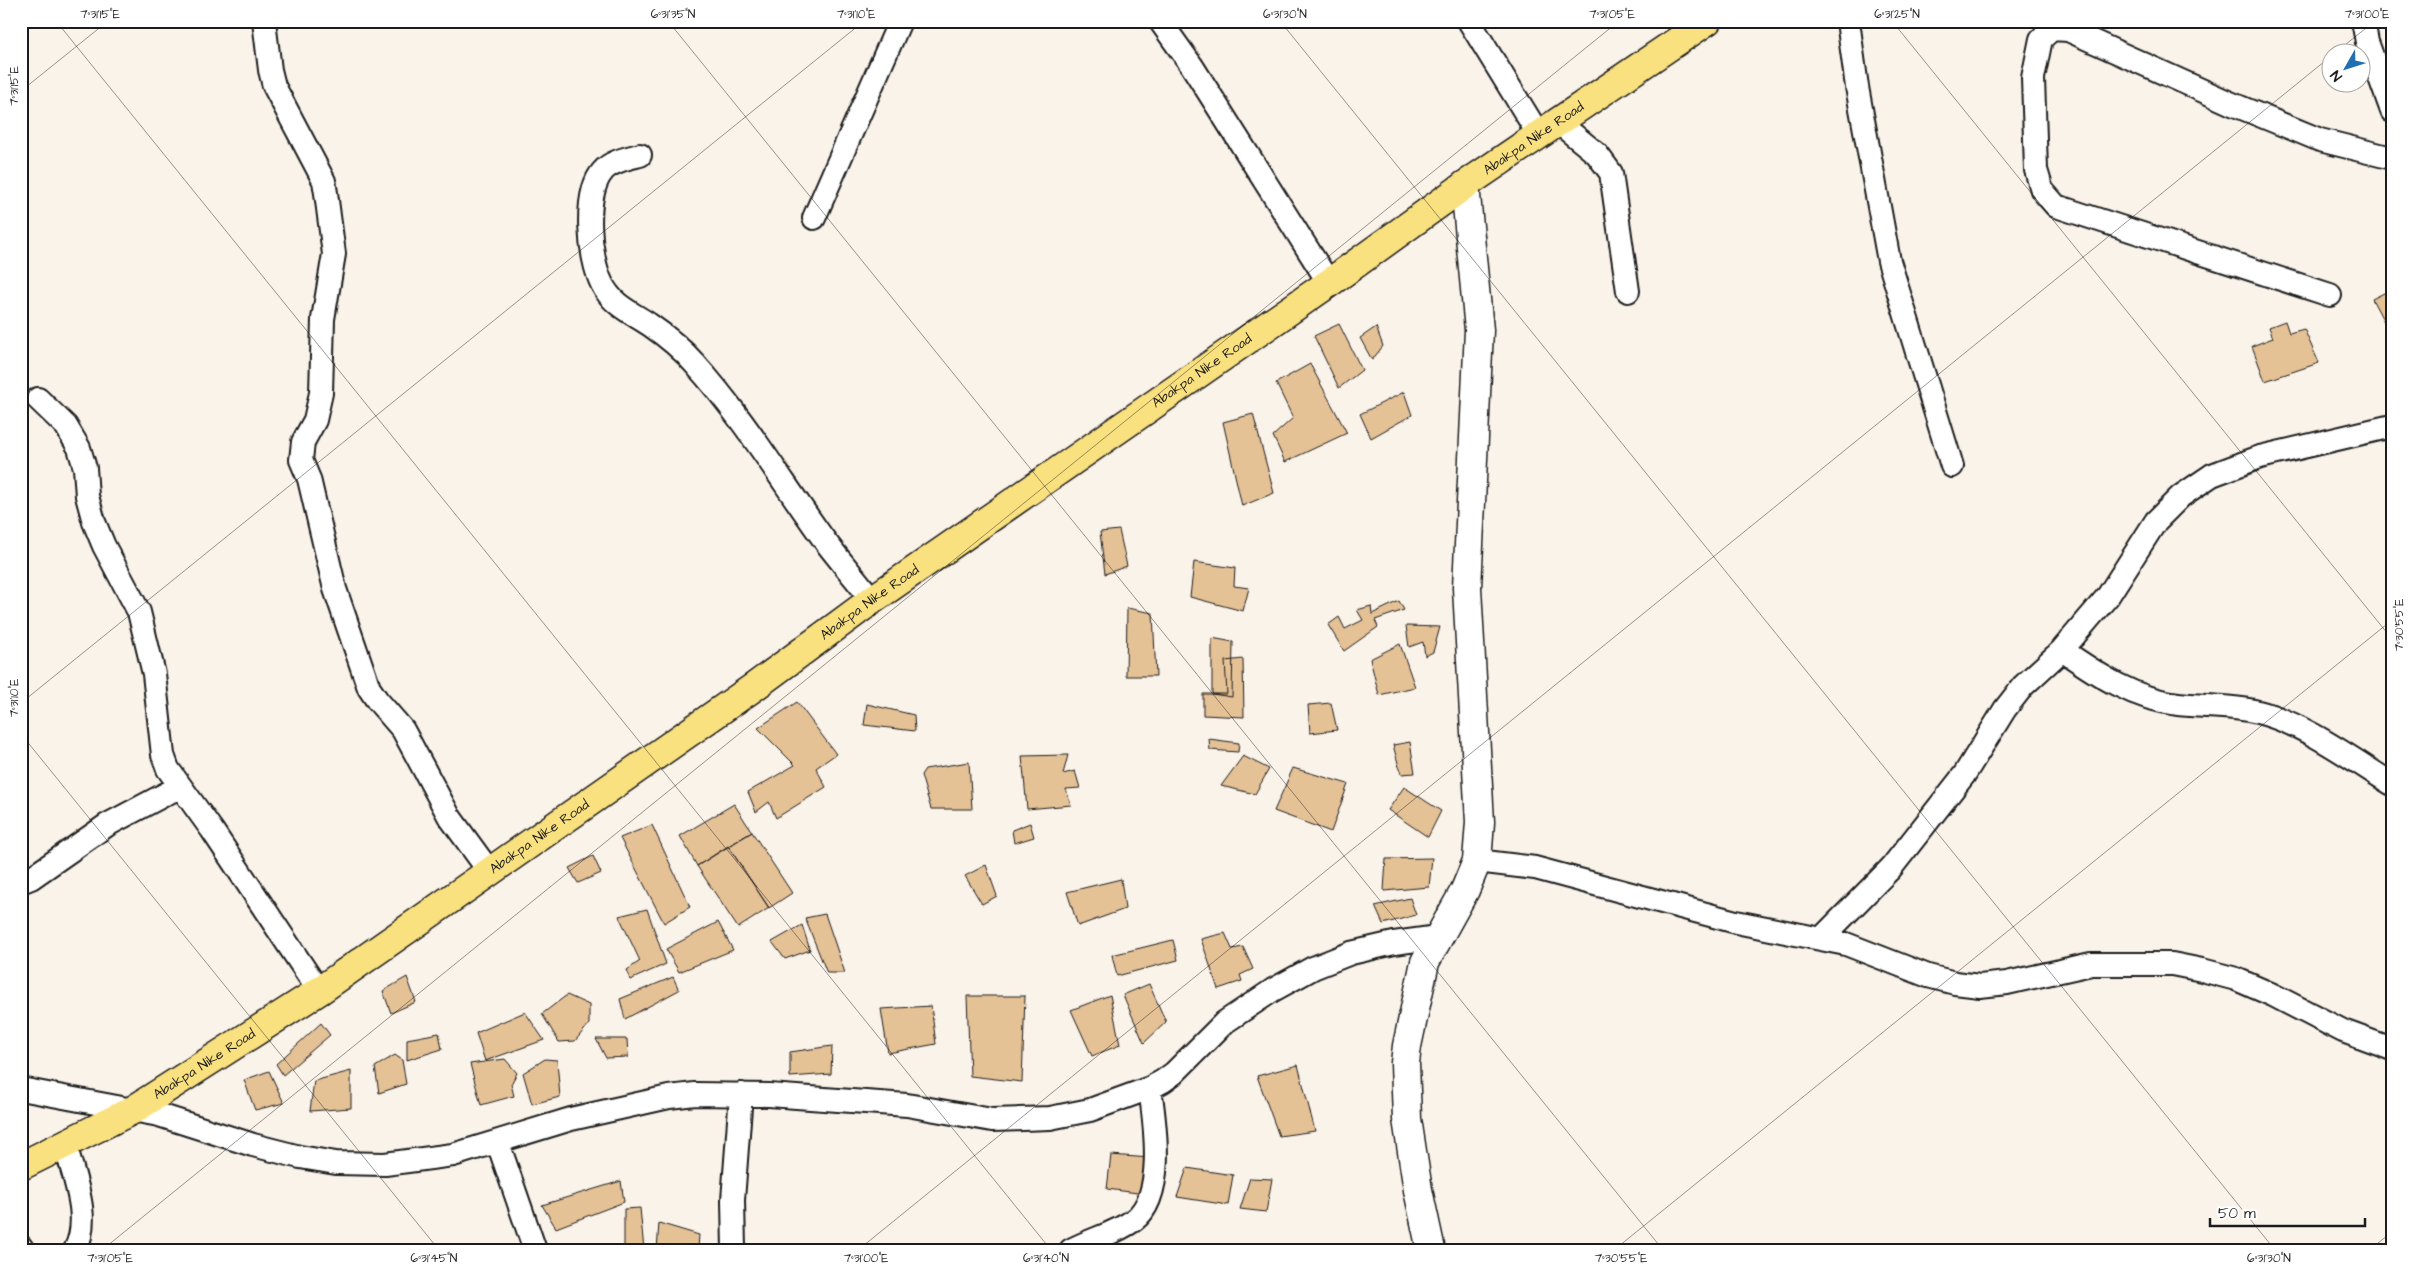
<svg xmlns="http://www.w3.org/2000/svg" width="2413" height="1271" font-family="'Architects Daughter',sans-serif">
	<rect width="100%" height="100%" fill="#faf3ea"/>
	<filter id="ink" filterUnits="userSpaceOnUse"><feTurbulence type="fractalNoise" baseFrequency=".02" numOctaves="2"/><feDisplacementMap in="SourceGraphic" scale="10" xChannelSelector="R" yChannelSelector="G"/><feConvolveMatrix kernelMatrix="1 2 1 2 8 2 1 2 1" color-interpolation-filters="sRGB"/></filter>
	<g filter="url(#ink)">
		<path fill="#e5c196" stroke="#1c1c1c" d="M2392 289V329L2389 331 2372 299Z
			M2285 321 2289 333 2304 329 2319 363 2265 381 2252 346 2273 338 2269 327Z
			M1339 324 1362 370 1339 388 1314 336Z
			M1376 327 1383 346 1372 360 1360 338Z
			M1310 364 1347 433 1285 462 1273 436 1293 418 1276 383Z
			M1404 392 1412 415 1371 438 1360 414Z
			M1253 414 1274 493 1242 506 1223 422Z
			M1119 530 1127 566 1105 574 1100 532Z
			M1194 562 1235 568 1234 586 1249 588 1243 611 1190 597Z
			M1399 601 1404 610 1375 620 1378 627 1344 651 1328 625 1339 617 1345 629 1363 620 1357 610 1371 606 1372 614Z
			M1127 608 1153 613 1156 676H1126Z
			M1406 626 1440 627 1433 652 1425 656 1423 642 1409 647Z
			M1212 638 1233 642 1232 697 1212 694Z
			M1400 644 1415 687 1379 695 1370 659Z
			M1243 659 1244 717 1203 715V694H1227L1225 661Z
			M797 702 836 754 816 768 826 787 776 818 769 802 756 812 748 792 795 765 758 728Z
			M1331 703 1337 730 1310 733 1308 705Z
			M867 704 914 715 915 731 864 725Z
			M1209 739 1239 743 1238 752 1210 750Z
			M1410 742 1415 773 1401 774 1393 745Z
			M1068 755 1063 774 1075 771 1080 788 1066 789 1071 805 1027 809 1022 756Z
			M1243 756 1269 769 1255 794 1221 786Z
			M969 762 972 809H931L921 775 925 769Z
			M1293 768 1348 784 1331 832 1274 811Z
			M1404 787 1441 811 1428 837 1388 810Z
			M734 804 752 832 697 866 680 836Z
			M1030 823 1034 837 1014 843 1012 830Z
			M652 825 690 907 664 923 620 838Z
			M752 832 792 893 769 908 728 846Z
			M728 846 769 908 738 928 697 866Z
			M593 856 601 873 578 883 569 868Z
			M1432 858 1429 887 1384 891 1386 859Z
			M986 865 997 896 982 904 965 876Z
			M1121 879 1125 909 1078 926 1067 892Z
			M1410 898 1416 915 1383 924 1375 906Z
			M647 909 666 964 630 980 627 970 640 961 619 916Z
			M825 914 845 973H827L805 918Z
			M718 922 733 950 679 972 666 949Z
			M802 925 810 950 785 959 772 942Z
			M1225 933 1232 949 1243 947 1253 969 1240 975 1242 981 1218 989 1201 939Z
			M1173 940 1178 960 1117 976 1112 955Z
			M407 977 416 1002 391 1013 383 991Z
			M673 977 679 990 625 1019 620 999Z
			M1149 984 1166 1022 1144 1043 1123 995Z
			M567 995 589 1005V1024L575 1041 559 1042 542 1014Z
			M1110 995 1120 1045 1092 1056 1071 1010Z
			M967 996H1025L1022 1082 970 1076Z
			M931 1006 936 1044 888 1053 881 1009Z
			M525 1012 544 1040 485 1061 476 1033Z
			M321 1023 330 1035 283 1075 276 1064Z
			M439 1033 442 1049 407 1060V1039Z
			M596 1039H627L628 1057 606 1058Z
			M832 1046 831 1074 790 1077V1052Z
			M395 1055 402 1060 406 1084 379 1093 375 1067Z
			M505 1059 517 1073 511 1084 514 1096 481 1105 470 1064Z
			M545 1059 557 1060 560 1097 532 1104 523 1073Z
			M1298 1065 1315 1131 1279 1136 1257 1076Z
			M269 1071 284 1103 255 1110 244 1080Z
			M351 1071V1108L310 1111 314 1081Z
			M1111 1155 1150 1158 1145 1194 1107 1189Z
			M1187 1168 1233 1175 1228 1205 1177 1197Z
			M1250 1178 1272 1179 1266 1212 1240 1209Z
			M621 1181 624 1202 556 1228 542 1205Z
			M640 1208 644 1250H624V1209Z
			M659 1223 699 1235 698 1248 702 1250H657Z"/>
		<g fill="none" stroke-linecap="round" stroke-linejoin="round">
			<defs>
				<path id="street" d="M264 21 270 70 274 86 324 181 326 193 334 254 323 319 321 393 315 420 303 442 301 460 309 479 335 589 369 688 377 700 403 730 449 816 489 871
					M1160 21 1192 66 1329 283
					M1469 21 1539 135
					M1848 21 1857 87 1889 261 1952 466
					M2363 21 2367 42 2392 111
					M1559 123 1597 154 1611 173 1628 291
					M640 155C628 158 611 161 603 171 583 193 589 258 602 284 613 306 631 312 650 325 666 336 682 349 695 364 744 418 782 482 825 541 840 561 857 580 872 600
					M814 218 900 21
					M2330 295 2056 206 2042 190 2036 170 2033 78 2041 39 2052 29 2068 30 2230 103 2320 140 2392 158
					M38 399 66 426 79 448 85 468 87 496 94 522 104 546 139 612 154 674 163 755 168 769 212 830 319 991
					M2062 650C2098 675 2134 699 2178 704 2205 707 2232 705 2258 712 2303 723 2352 759 2392 784
					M1477 861 1535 868 1736 922 1846 944 1928 976 1955 983 1980 986 2007 983 2091 964H2172L2202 970 2236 979 2273 995 2343 1031 2392 1049
					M21 882 31 878 107 825 179 787
					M1821 939 1891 868 1964 775 2005 709 2023 686 2062 650 2108 596 2156 521 2181 496 2212 475 2260 457 2392 426
					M21 1089 159 1115 253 1145 300 1157 336 1163 385 1164 453 1155 571 1119 669 1097 695 1094 769 1095 907 1105 992 1120 1050 1118 1090 1110 1150 1088 1163 1081 1174 1073 1225 1022 1273 990 1313 968 1351 953 1394 943 1438 937
					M65 1143C73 1177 92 1217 75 1250
					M498 1143 535 1250
					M21 1247 23 1250
					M734 1250 733 1200 741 1094
					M1071 1250C1091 1239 1115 1234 1134 1220 1166 1196 1155 1124 1150 1088"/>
				<path id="secondary" d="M1431 1250 1418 1190 1407 1119 1405 1063 1407 1046 1425 962 1465 890 1477 861 1480 822 1467 588 1479 330 1465 185"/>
				<g id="primary">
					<path id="s1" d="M21 1166 133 1110 319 991 754 687 872 600 1329 283 1465 185 1707 21"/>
				</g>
			</defs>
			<use href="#street" stroke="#1c1c1c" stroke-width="26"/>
			<use href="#secondary" stroke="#1c1c1c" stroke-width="31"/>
			<use href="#primary" stroke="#1c1c1c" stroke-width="31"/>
			<use href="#street" stroke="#fff" stroke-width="22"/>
			<use href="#secondary" stroke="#fff" stroke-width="28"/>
			<use href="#primary" stroke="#fae180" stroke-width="28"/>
		</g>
	</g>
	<path fill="none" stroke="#1c1c1c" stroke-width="1" stroke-opacity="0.45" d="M56 21 1051 1250M668 21 1663 1250M1280 21 2275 1250M1892 21 2392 639M2336 52 2375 21M21 91 108 21M21 703 864 21M21 734 439 1250M102 1250 1619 21M858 1250 2330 57M1614 1250 2392 620M2369 1250 2392 1232"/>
	<g text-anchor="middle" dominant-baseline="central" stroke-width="4.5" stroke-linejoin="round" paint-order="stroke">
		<g font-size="14" fill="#1c1c1c" stroke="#fff">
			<text stroke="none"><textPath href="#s1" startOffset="1830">Abakpa Nike Road</textPath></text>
			<text stroke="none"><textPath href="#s1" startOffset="1425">Abakpa Nike Road</textPath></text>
			<text stroke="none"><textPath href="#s1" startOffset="1020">Abakpa Nike Road</textPath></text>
			<text stroke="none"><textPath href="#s1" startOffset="615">Abakpa Nike Road</textPath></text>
			<text stroke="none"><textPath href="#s1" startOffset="210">Abakpa Nike Road</textPath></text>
		</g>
	</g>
	<rect width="2413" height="1271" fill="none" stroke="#fff" stroke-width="55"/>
	<g transform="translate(2346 68) rotate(231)"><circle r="24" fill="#ffffff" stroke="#a4a4a4"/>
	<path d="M0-4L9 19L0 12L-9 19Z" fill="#1f6fb2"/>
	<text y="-8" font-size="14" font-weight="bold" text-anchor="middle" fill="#1c1c1c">N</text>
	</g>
	<path d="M2210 1218v8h155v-8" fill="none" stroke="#1c1c1c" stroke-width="2.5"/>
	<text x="2218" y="1218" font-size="15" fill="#1c1c1c" stroke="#ffffff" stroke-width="4" paint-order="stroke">50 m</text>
	<rect x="28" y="28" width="2358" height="1216" fill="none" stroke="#1c1c1c" stroke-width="2"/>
	<g font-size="12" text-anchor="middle" fill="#1c1c1c">
		<text x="100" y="18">7°31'15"E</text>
		<text x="673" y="18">6°31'35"N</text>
		<text x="856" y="18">7°31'10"E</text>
		<text x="1285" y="18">6°31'30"N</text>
		<text x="1612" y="18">7°31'05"E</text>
		<text x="1897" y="18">6°31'25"N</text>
		<text x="2367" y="18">7°31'00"E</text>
		<text transform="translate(14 86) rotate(-90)" y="4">7°31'15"E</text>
		<text transform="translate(2399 625) rotate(-90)" y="4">7°30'55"E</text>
		<text transform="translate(14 698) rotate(-90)" y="4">7°31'10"E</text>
		<text x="110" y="1262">7°31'05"E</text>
		<text x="434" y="1262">6°31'45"N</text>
		<text x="866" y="1262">7°31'00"E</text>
		<text x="1046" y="1262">6°31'40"N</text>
		<text x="1621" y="1262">7°30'55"E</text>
		<text x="2269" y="1262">6°31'30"N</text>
	</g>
</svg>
